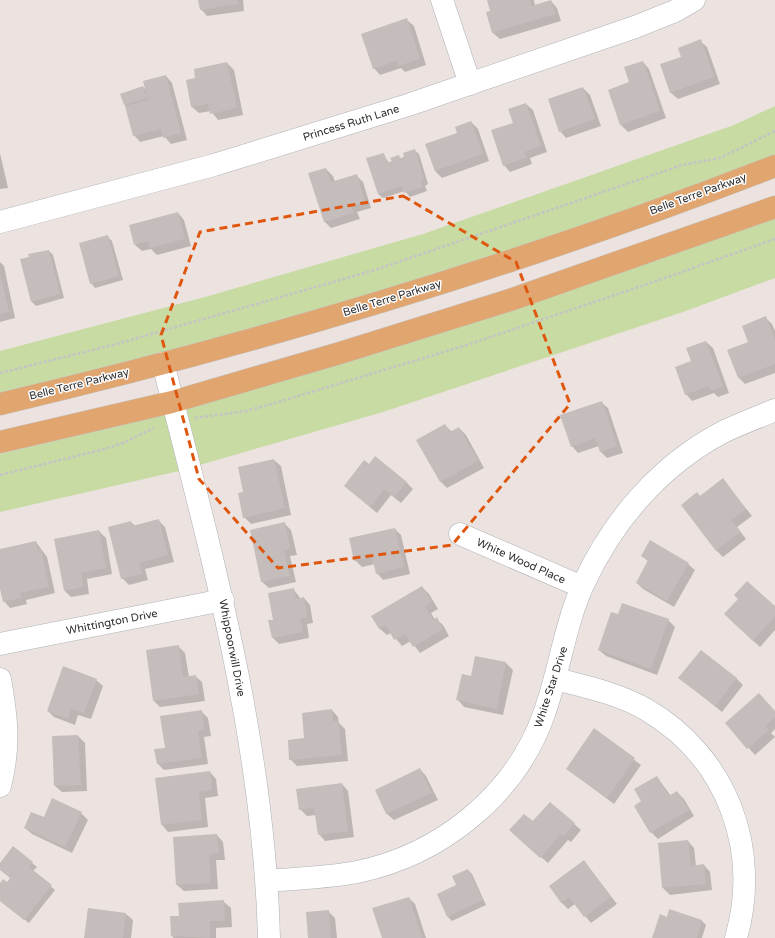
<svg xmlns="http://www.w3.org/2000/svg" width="775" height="938" font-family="'Varela Round',sans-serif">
	<rect width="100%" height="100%" fill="#ece3e0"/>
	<path fill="#c7dba3" d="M775 106V156L642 205 509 251 329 308 0 396V351L205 297 423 234 734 125Z
		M775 216V278L683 312 383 412 179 471 0 512V454L127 423Z"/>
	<path fill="#0003" d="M199 0H243L244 11 207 16 201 9Z
		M488 0H534L535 6 551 1 557 8 561 21 500 39 493 33 491 11Z
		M407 20 414 26 426 65 405 72 401 68 380 75 374 68Z
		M700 41 707 47 720 84 678 99 671 93 661 65 682 57Z
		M643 62 649 69 666 118 628 132 621 125 609 91 630 83Z
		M227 63 234 70 243 115 218 120 211 111 199 113 192 107 187 81 197 78Z
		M166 76 172 83 187 140 171 144 164 136 140 142 134 135 122 94 143 87 147 91Z
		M583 88 590 95 601 126 566 138 560 131Z
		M526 104 533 110 547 152 530 158 532 164 510 172 504 165 514 123Z
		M471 122 478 129 489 161 442 178 435 171 426 145 458 133Z
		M414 150 419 154 428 184 425 186 427 191 410 197 405 191 383 198 378 194 383 154 389 163 399 157 401 159 405 158Z
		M0 153 8 188 0 189Z
		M326 169 333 176 335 182 356 175 363 182 371 208 357 212 360 219 331 228 325 222 309 174Z
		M178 213 184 220 191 246 157 255 151 249 142 251 135 245Z
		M107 236 112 241 123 280 95 288 91 283Z
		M49 251 53 255 64 298 36 306 31 301Z
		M0 262 4 266 15 318 0 322Z
		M766 318 772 324 775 331V373L745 384 739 378 749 343Z
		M706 342 713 348 729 393 718 397 714 393 692 401 686 394 692 361Z
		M601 402 608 408 623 453 607 458 601 452 599 446 578 453 572 446Z
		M445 425 452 432 459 428 466 435 484 468 447 488 440 481Z
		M274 460 281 466 291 515 251 524 244 517V493Z
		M723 480 752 516 737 527 746 539 723 557 716 550 701 497Z
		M406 482 413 489 401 503 391 495 377 513 345 486Z
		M158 520 165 527 174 562 145 569 148 580 129 585 122 578 131 522 135 526Z
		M284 523 291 530 297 555 290 556 296 582 269 588 262 582Z
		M395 529 401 535 410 574 383 580 377 573 375 564 362 567 355 560Z
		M99 531 106 538 112 574 87 579 89 594 71 597 65 591Z
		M36 542 47 557 55 593 26 600 27 604 10 608 4 601 0 584V550Z
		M642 556 688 564 695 570 674 607 643 589 637 583 649 562Z
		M422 587 429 594 438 609 431 613 435 620 436 619 443 625 449 636 420 653 411 641 402 646 391 633 387 635 380 629 373 616Z
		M294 590 301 599 304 598 310 605 313 623 307 624 309 638 279 644 272 637Z
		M775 608V630L760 647 732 621Z
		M618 616 668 620 675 627 657 675 606 656 599 650Z
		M179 647 185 653 189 677 195 676 202 682 205 701 160 707 154 701Z
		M476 657 506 663 513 670 503 715 464 707 458 700 472 677Z
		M680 678H736L743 685 722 712Z
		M96 680 103 686 91 719 78 715 75 725 54 717 48 711Z
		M332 710 338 717 339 723 345 729 348 761 297 766 290 759Z
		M201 711 208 718 211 736 204 737 208 764 164 770 158 764 166 749Z
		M775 712V729L771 733 775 737 755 755 726 723Z
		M594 730 641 765 614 804 567 769Z
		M78 736 85 743 87 791 62 792 55 786Z
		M420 769 426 776 438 800 394 820 387 814 376 790Z
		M210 772 216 779 218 796 205 798 208 827 168 832 162 825Z
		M657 777 671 796 677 792 684 799 694 816 658 839 651 832 643 801Z
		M342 784 348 791 354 837 325 841 319 834 316 815 307 816 300 809Z
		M550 803 581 830 571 842 568 840 548 863 517 837Z
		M81 813 88 820 72 853 32 834 25 828 44 819Z
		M217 835 223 842 225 860H216L218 889 184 891 177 885Z
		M688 841 694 848 696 866 704 865 710 872 712 890 670 895 663 888 659 844Z
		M584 861 617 904 591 923 575 904 568 909 561 902Z
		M32 863 37 867 33 871 55 890 29 923 0 901V885L7 883 11 878 0 869V864Z
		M468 870 472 874 486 905 452 921 448 917Z
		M409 898 415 904 426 938H383Z
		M224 902 231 908 232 927 216 928V938H174L172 936 180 916Z
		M88 909 126 914 133 920 131 938H85Z
		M670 910 702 921 706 925 702 938H654L667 918Z
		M328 911 335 918 337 938H309Z"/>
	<path fill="#c4bdbc" d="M198 0H237L238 4 200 10Z
		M487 0H530L531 6 551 0 555 14 492 33 486 12 490 11Z
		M407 18 420 59 398 66 396 61 373 69 361 34Z
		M701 39 714 77 670 93 660 64 681 57 678 48Z
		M643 61 660 111 620 125 608 90 629 82 624 67Z
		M227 62 237 108 210 114 208 104 191 107 186 80 195 78 194 69Z
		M166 75 181 133 163 138 161 129 133 136 125 106 148 100 143 81Z
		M143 86 147 98 124 105 120 94Z
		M583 87 595 119 559 132 548 99Z
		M526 103 541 146 524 152 527 157 503 166 491 130 513 123 508 109Z
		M471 121 483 154 435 171 425 144 457 133 455 127Z
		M415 149 424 180 421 181 423 187 404 193 402 186 378 194 366 158 384 153 387 163 392 161 390 158 399 155 400 158 404 157 403 153Z
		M326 168 331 182 357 174 365 202 351 206 354 213 324 222 308 173Z
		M178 212 185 239 150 248 148 241 134 245 129 225Z
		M108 235 119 276 90 284 79 243Z
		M49 250 60 294 31 302 20 259 29 257 28 254Z
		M0 273 9 312 0 314Z
		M766 316 775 340V364L738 378 727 350 748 342 742 326Z
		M706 341 723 386 711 391 709 386 685 395 675 367 691 361 686 348Z
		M602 401 617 446 600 452 595 438 571 447 560 415Z
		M445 424 450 432 459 427 478 461 440 482 416 440Z
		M375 456 407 482 394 497 384 489 370 507 344 486 364 460 369 464Z
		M274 459 285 508 243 518 238 493 243 492 238 467Z
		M723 478 746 509 731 520 740 532 716 551 681 505 697 492 700 496Z
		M159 519 168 555 139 563 142 574 121 579 108 527 131 521 132 526Z
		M285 522 290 548 284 550 290 576 261 582 250 530Z
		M395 528 404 567 376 574 372 557 354 561 349 538Z
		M99 530 106 568 81 573 83 587 64 591 54 539Z
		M650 540 689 563 667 601 636 583 648 560 641 556Z
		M36 541 38 550 41 549 49 587 20 593 21 598 3 602 0 589V549Z
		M747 581 775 606V616L753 641 724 614 738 599 734 595Z
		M422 586 432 602 425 606 433 620 437 617 443 629 413 647 405 634 394 640 386 625 379 629 371 616Z
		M294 588 296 599 304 597 307 617 300 618 303 632 272 638 268 620H273L268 593Z
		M622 603 669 619 651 669 598 650 611 612 618 614Z
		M179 645 183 677 196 675 199 694 153 701 146 650Z
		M701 650 737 678 715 706 678 678Z
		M475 656 506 662 497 709 456 700 462 674 471 676Z
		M63 666 97 679 84 713 71 709 68 719 47 711Z
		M759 693 775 711V717L765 726 769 730 747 749 725 723Z
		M332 709 333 721H338L342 755 289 760 288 740 304 738 302 713Z
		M202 710 204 730 198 731 202 758 157 764 154 749 165 748 160 716Z
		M594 728 635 758 607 798 566 769Z
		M78 735 81 785 54 786 52 736Z
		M420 768 432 793 386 814 375 790Z
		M210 771 212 790 199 792 202 820 161 825 155 778Z
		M657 776 669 796 677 791 689 810 650 833 634 806 641 801 634 789Z
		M342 783 348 831 318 835 314 808 299 810 296 789Z
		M52 798 82 812 65 847 24 828 31 812 44 817Z
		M550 802 575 823 564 836 561 834 540 858 509 830 524 814 533 821Z
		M217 834 219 853 209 854 211 883 176 885 173 837Z
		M688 840 691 866 704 864 706 884 662 888 658 843Z
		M13 846 33 862 29 867 52 885 24 920 0 901V883L3 879 7 882 10 878 0 870V863Z
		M584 860 611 897 584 917 569 897 561 903 549 886Z
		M468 869 483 900 447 917 437 894 456 885 452 876Z
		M409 897 422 938H382L372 908Z
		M224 900 225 921H210V938L171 936 170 916H179L178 903Z
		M88 908 126 913 123 938H84Z
		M669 909 702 920 697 938H652L660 914 667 917Z
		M329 910 331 938H308L306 912Z"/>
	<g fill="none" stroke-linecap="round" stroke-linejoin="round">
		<defs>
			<path id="minor" d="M442 0 470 84
				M0 222 214 165 408 105 635 27 675 11 694 0
				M163 363C211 553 264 741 269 938
				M460 534 582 587
				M0 644 223 600
				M0 679C7 718 10 747 0 786
				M556 679C587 687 620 694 647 710 728 758 761 850 736 938
				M267 881C297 878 327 878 357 872 440 855 515 796 544 714 559 673 565 624 583 585 612 521 660 465 723 432 740 424 758 417 775 410"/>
			<path id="major" d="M0 404C263 342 523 264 775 166
				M0 442 172 402 340 353 510 300 775 207"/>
		</defs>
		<use href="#minor" stroke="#acb1b6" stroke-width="23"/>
		<use href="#major" stroke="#c4c4c4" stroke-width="23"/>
		<path stroke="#c4c4c4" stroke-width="2.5" stroke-dasharray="3 2" stroke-linecap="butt" d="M0 373 113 345 375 270 682 165 720 158 775 131
			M195 418 246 411 268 405 467 345 665 278 775 239
			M0 475 105 449 123 443 154 428"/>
		<use href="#minor" stroke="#fff" stroke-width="22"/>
		<use href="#major" stroke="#e1a570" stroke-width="22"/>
	</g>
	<path fill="none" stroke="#df570e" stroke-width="3" stroke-dasharray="8 5" stroke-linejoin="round" d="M403 196 516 262 570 404 452 545 278 568 199 479 161 335 200 232Z"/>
	<g text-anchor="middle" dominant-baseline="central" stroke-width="3" stroke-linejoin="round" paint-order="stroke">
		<g font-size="11" fill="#2c2c2c" stroke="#fff">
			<text transform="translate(351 123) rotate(-17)">Princess Ruth Lane</text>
			<text transform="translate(698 194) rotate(-20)">Belle Terre Parkway</text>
			<text transform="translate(392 298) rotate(-17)">Belle Terre Parkway</text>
			<text transform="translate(79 384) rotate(-14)">Belle Terre Parkway</text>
			<text transform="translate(521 561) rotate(24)">White Wood Place</text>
			<text transform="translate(112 622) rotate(-11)">Whittington Drive</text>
			<text transform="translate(232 648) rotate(79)">Whippoorwill Drive</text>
			<text transform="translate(551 687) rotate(-72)">White Star Drive</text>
		</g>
	</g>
</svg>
